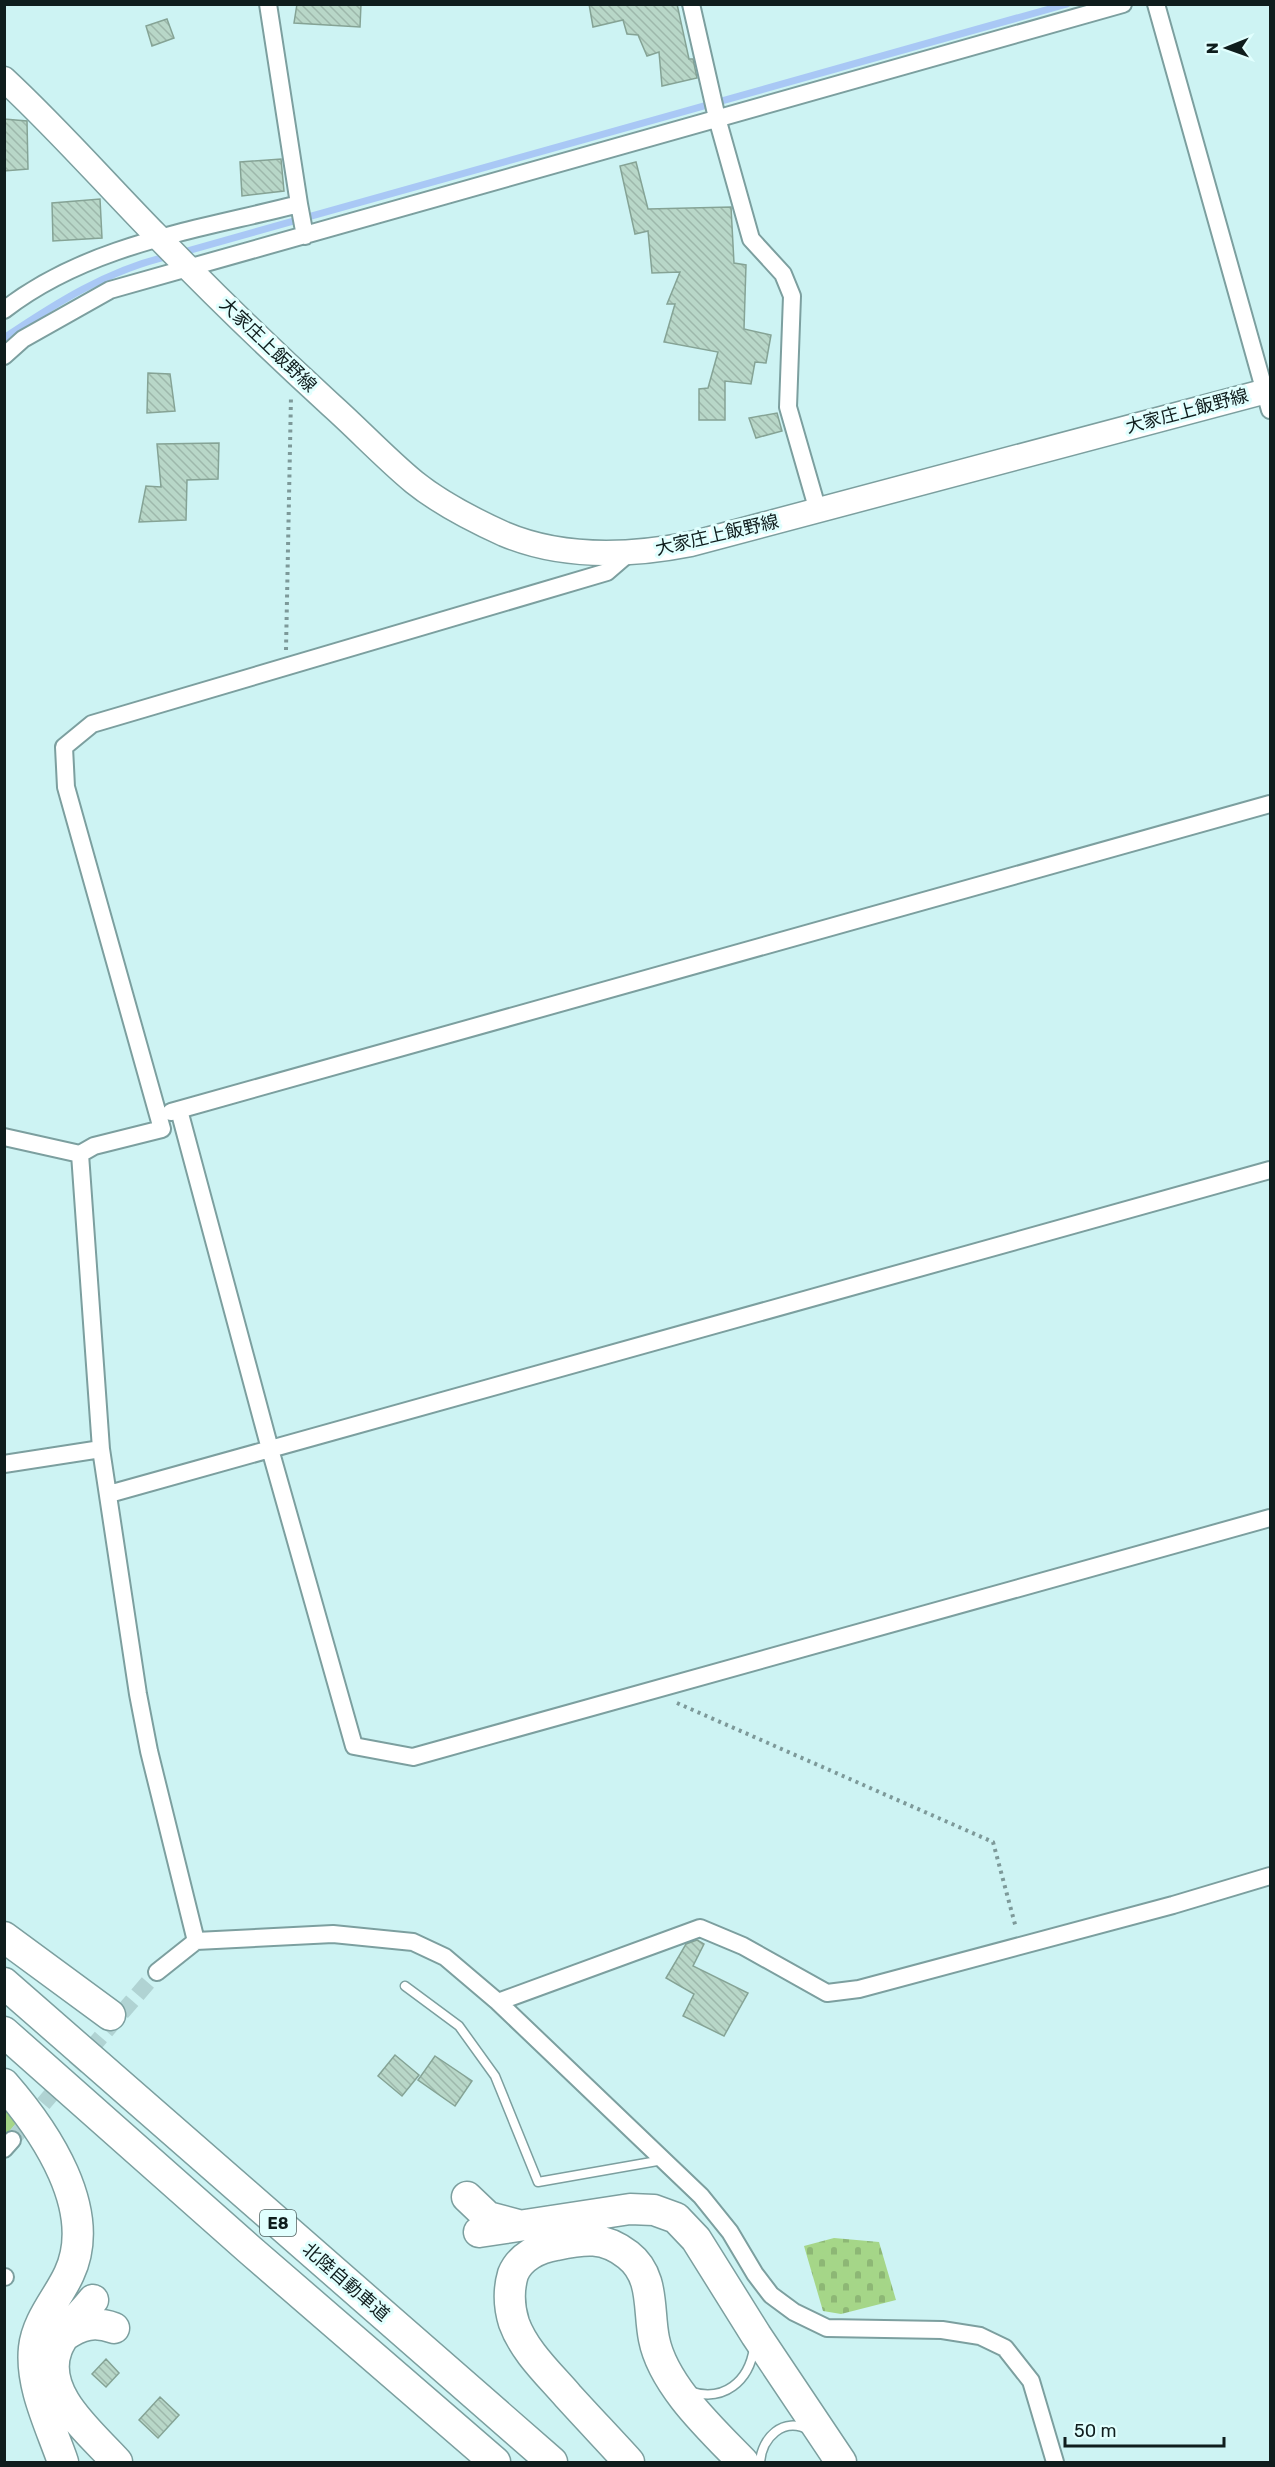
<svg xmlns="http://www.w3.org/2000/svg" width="1275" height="2467" font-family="Rubik,'Noto Sans JP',sans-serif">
	<defs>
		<pattern id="cemetery-stones" width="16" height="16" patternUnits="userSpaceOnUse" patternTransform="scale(1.5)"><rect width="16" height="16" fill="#a5d688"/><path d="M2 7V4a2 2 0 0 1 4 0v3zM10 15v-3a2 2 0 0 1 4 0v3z" fill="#8db775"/></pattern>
		<pattern id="building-back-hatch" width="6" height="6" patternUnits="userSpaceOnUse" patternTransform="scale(1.5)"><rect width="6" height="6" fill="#b8d7c8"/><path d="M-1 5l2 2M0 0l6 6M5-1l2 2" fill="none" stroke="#9db8ab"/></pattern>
	</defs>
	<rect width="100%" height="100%" fill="#cdf3f3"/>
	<path fill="#a5d688" d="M5 2109 17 2122 5 2137Z"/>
	<path fill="url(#cemetery-stones)" d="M834 2238 879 2242 896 2300 841 2314 823 2311 804 2246Z"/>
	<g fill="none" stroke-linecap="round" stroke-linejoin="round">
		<path stroke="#a9c8f5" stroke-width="7" d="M180 253 1067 4
			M4 338C56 303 108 270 169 256"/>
	</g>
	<path fill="url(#building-back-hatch)" stroke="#85a395" stroke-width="1.5" d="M297 4H361L360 27 294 23Z
		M589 4H677L689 59H693L697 78 662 86 659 52 647 56 638 35 627 34 623 20 593 27Z
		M167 19 174 38 152 46 146 26Z
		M4 119 27 121 28 169 4 171Z
		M281 159 284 191 242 196 240 162Z
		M636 162 648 209 731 207 734 263 746 265 744 329 771 335 766 363 755 362 751 384 725 381V420H699V389L708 388 718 352 664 342 675 304H667L680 272 652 273 648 231 635 234 620 166Z
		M100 199 102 238 53 241 52 203Z
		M148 373 170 374 175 411 147 413Z
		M777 413 782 431 756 438 749 418Z
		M219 443 218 479 187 480 186 520 139 522 146 486 161 487 157 444Z
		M697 1940 704 1944 693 1966 748 1993 724 2036 683 2016 694 1994 666 1978 686 1944Z
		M395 2055 419 2075 402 2096 378 2076Z
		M435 2056 472 2081 455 2106 418 2080Z
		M106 2359 119 2373 106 2387 92 2374Z
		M160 2397 179 2415 158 2438 139 2420Z"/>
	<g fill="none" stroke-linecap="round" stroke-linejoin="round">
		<path stroke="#b0d3d3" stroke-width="16" stroke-dasharray="16 8" stroke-linecap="butt" d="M12 2140 157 1972"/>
		<defs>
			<path id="service" d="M405 1986 459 2026 495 2076 538 2182 663 2160
				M689 2391C724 2403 749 2381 754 2348
				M760 2462C762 2438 783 2416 809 2430"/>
			<path id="minor" d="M691 4 717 118 751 239 783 274 792 296 788 407 818 511
				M1156 4 1270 410
				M299 204 305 236
				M4 310C89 244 198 230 299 204L268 4
				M4 356 23 339 110 290 1123 4
				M179 1110 270 1449 354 1746 413 1757 1270 1518
				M171 1112 1270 804
				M4 1137 80 1154 94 1146 162 1129 66 787 64 747 92 724 607 572 629 553
				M80 1154 101 1449 138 1694 149 1751 196 1941
				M4 1464 101 1449
				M109 1494 1270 1170
				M157 1972 196 1941 333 1934 413 1942 445 1957 498 2002 701 2196 730 2232 755 2274 771 2295 794 2312 827 2328 942 2330 980 2336 1005 2348 1031 2381 1055 2462
				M498 2002 700 1928 743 1946 827 1993 859 1989 1173 1905 1270 1876
				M4 2149 12 2140
				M4 2277H5"/>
			<path id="secondary" d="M4 79C57 128 105 183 156 235 212 293 271 350 331 405 359 430 385 458 414 482 440 503 473 520 504 534 563 559 630 556 691 544L1270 390"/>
			<path id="motorway" d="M4 1937 110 2015
				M4 1983 552 2462
				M4 2032 250 2250 495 2462
				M4 2084C45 2131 99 2210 69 2274 58 2298 37 2320 34 2348 30 2386 51 2427 63 2462
				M467 2197 488 2217 518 2225
				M479 2232 630 2209 654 2210 676 2218 696 2239 756 2335 841 2462
				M93 2300C81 2315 64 2331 57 2349 40 2393 91 2433 117 2462
				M64 2336C81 2324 95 2321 114 2328
				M629 2462C609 2440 588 2418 568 2396 549 2374 524 2351 514 2323 509 2307 508 2291 513 2274 520 2257 538 2248 556 2245 585 2239 604 2236 628 2255 655 2276 648 2310 654 2339 663 2385 711 2429 743 2462"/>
		</defs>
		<use href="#service" stroke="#7c9f9f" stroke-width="11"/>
		<use href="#minor" stroke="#7c9f9f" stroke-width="20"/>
		<use href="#secondary" stroke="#7c9f9f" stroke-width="27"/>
		<use href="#motorway" stroke="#7c9f9f" stroke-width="33"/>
		<path stroke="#7d9999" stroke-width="4" stroke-dasharray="3 4.5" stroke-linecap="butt" d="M286 650 291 396
			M677 1703 993 1842 1016 1928"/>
		<use href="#service" stroke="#fff" stroke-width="8"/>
		<use href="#minor" stroke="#fff" stroke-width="16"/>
		<use href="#secondary" stroke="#fff" stroke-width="24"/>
		<use href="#motorway" stroke="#fff" stroke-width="30"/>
	</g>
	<g text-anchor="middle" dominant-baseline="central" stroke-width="6" stroke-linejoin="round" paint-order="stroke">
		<rect fill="#e1fffe" stroke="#4e6160" stroke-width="1.5" x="260" y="2210" width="36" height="26" rx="4.5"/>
		<g font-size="16" font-weight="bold" fill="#0f1d1d">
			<text x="278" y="2223">E8</text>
		</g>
		<g font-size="18" fill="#0f1d1d" stroke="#e1fffe">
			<text transform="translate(268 345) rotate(44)">大家庄上飯野線</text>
			<text transform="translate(1187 411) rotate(-15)">大家庄上飯野線</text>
			<text transform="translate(717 535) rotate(-13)">大家庄上飯野線</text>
			<text transform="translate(346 2282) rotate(41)">北陸自動車道</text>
		</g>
	</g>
	<rect width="1275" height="2467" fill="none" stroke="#0f1d1d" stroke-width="12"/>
	<g transform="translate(1227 48) rotate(269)" stroke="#e1fffe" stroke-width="4.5" paint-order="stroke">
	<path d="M0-4.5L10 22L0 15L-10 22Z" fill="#0f1d1d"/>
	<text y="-9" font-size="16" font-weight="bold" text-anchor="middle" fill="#0f1d1d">N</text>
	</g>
	<path d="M1065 2437v9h159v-9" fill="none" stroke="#0f1d1d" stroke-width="3"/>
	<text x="1074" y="2437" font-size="18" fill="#0f1d1d" stroke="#e1fffe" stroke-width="4.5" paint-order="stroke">50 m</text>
</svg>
